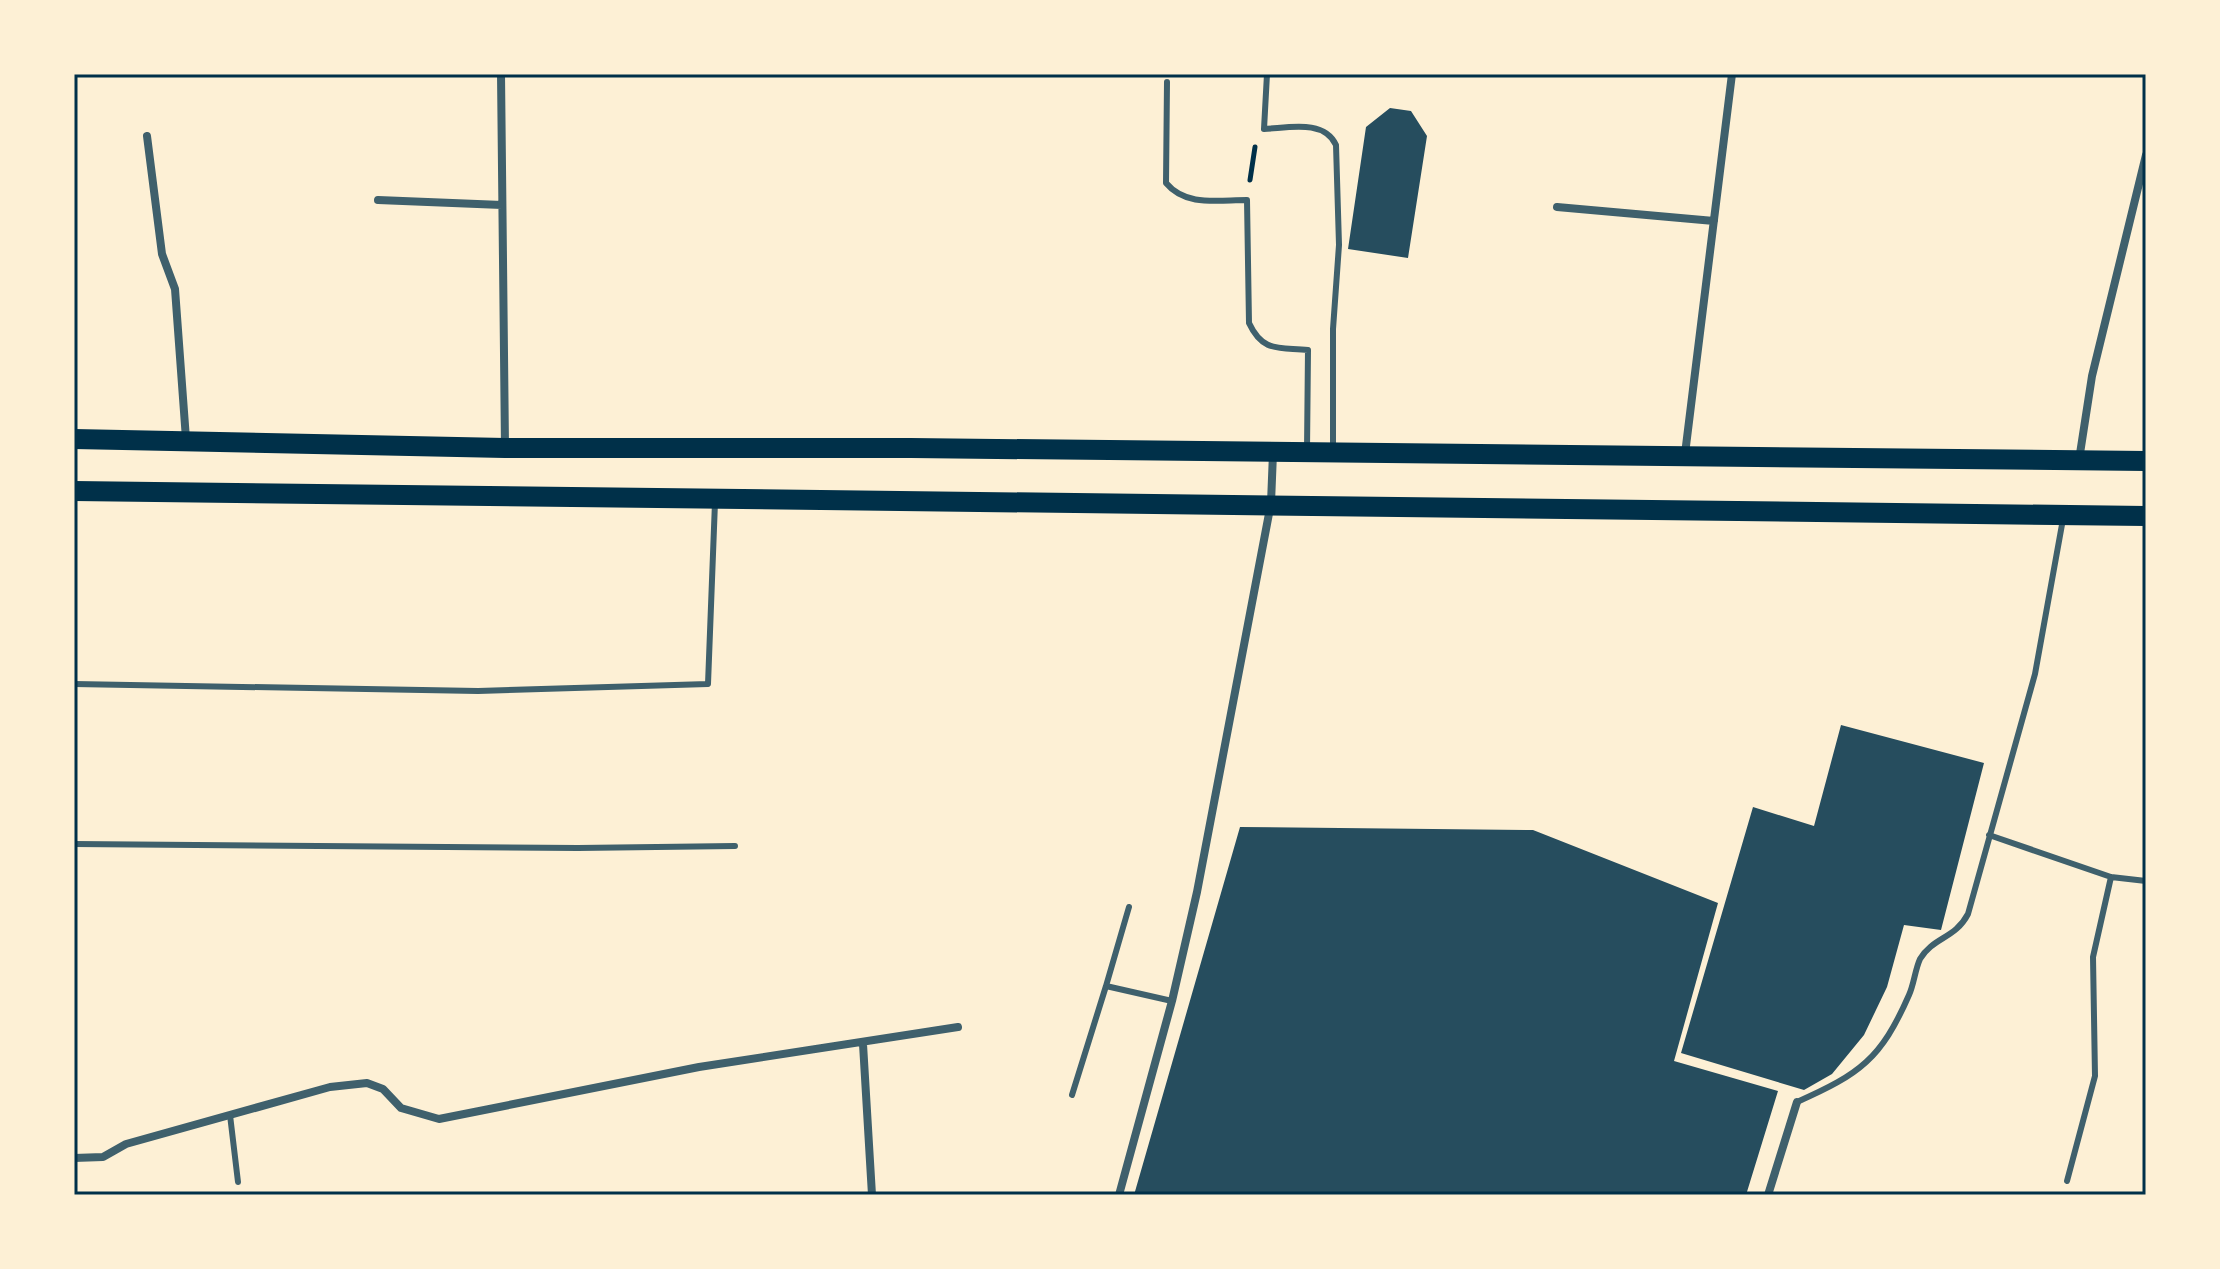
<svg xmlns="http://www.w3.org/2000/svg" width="2220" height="1269" font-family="Helvetica,sans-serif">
	<rect width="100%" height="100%" fill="#fdf0d5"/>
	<path fill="#264d5e" d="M1390 108 1411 111 1427 136 1408 258 1348 249 1366 127Z
		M1841 725 1984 763 1941 930 1904 925 1887 987 1864 1035 1832 1074 1804 1090 1681 1053 1753 807 1814 826Z
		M1240 827 1533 830 1718 903 1674 1061 1778 1091 1746 1195H1134Z"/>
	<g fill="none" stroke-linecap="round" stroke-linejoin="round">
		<path stroke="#003049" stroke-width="5" d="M1250 180 1255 147"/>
		<path stroke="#3f606c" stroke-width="6" d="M1267 74 1264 129C1288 128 1324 119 1336 145L1339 245 1333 329V451
			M1167 82 1166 183C1186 207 1218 200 1247 200L1249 323C1263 353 1279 347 1308 350L1307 450
			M74 684 478 691 708 684 715 502
			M1989 835 2111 877 2146 881
			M74 844 578 848 735 846
			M1106 986 1129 907
			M1072 1095 1106 986 1172 1001
			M1797 1102C1860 1074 1881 1059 1909 995 1914 984 1915 970 1920 959 1933 937 1955 939 1968 914L2035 674 2063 519
			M230 1115 238 1182
			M2067 1181 2095 1076 2093 957 2111 877"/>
		<path stroke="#3f606c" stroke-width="8" d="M501 74 505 447
			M147 136 162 254 175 289 186 439
			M378 200 502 205
			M1557 207 1714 221
			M1685 454 1732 74
			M2079 460 2092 376 2146 155
			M863 1044 872 1195
			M74 1158 103 1157 126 1144 330 1087 367 1083 383 1089 401 1108 439 1119 699 1067 958 1027
			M1119 1195 1172 1001 1197 892 1271 503 1273 453
			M1768 1195 1797 1102"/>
		<path stroke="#003049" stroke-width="20" d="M74 439 505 448H911L2146 461
			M74 491 2146 516"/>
	</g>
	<rect width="2220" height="1269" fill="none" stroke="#fdf0d5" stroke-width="152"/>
	<rect x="76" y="76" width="2068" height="1117" fill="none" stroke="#003049" stroke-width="3"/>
</svg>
